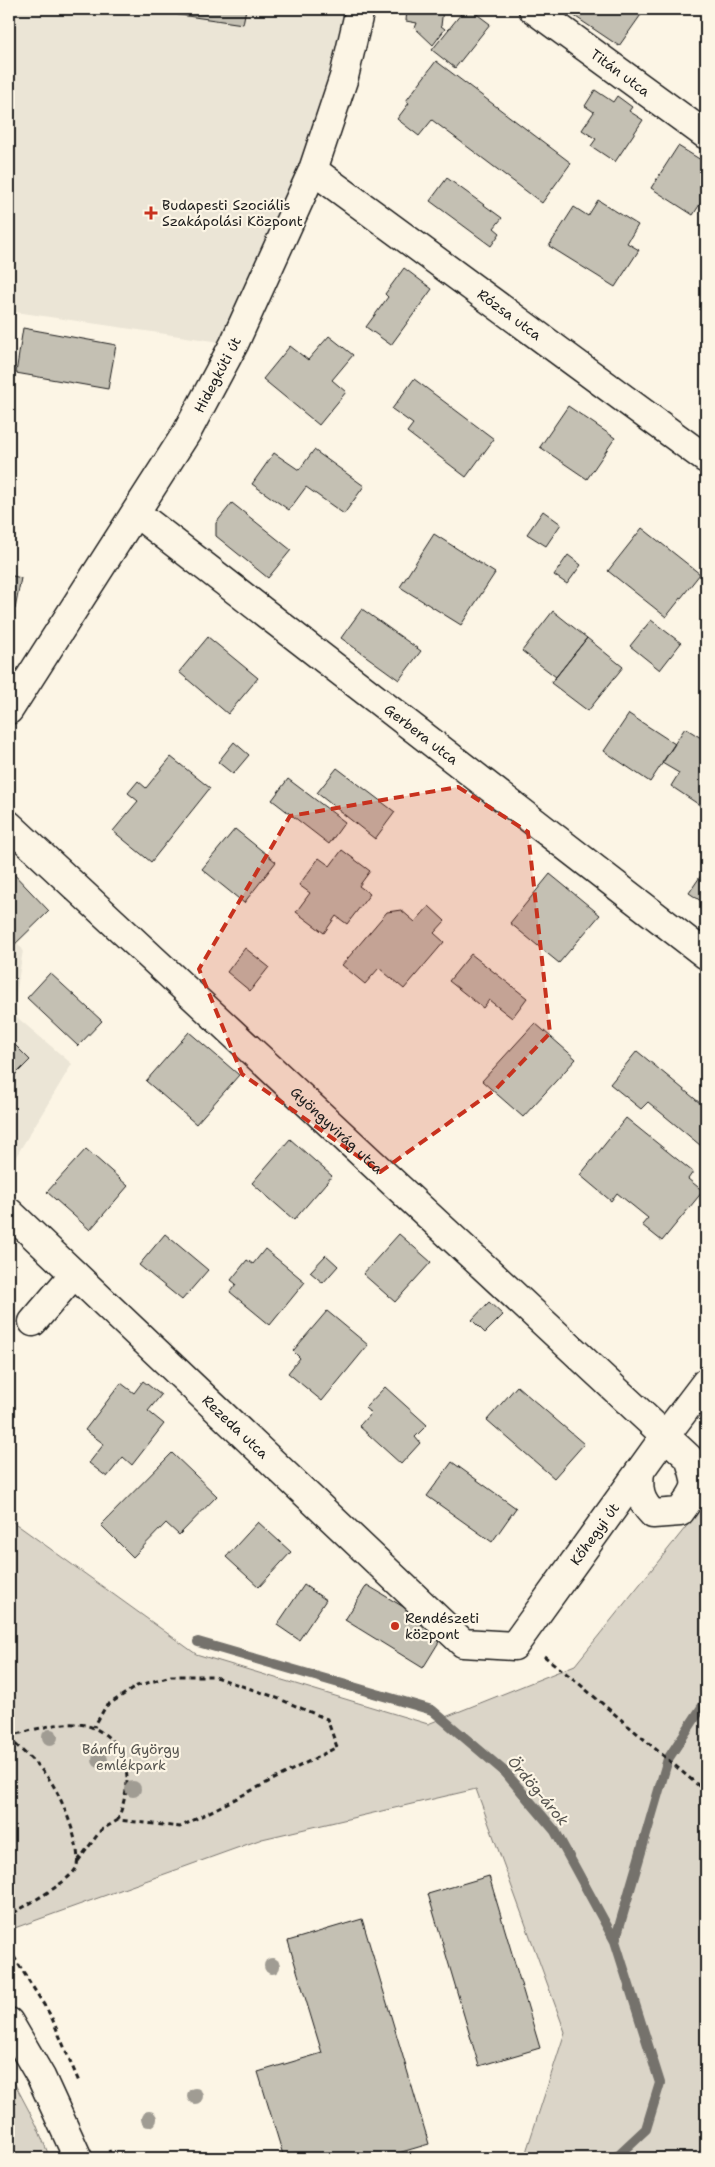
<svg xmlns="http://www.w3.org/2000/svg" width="715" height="2167" font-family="'Shantell Sans',sans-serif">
	<rect width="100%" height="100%" fill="#fcf5e5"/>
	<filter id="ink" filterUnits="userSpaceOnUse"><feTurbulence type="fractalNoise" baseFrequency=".02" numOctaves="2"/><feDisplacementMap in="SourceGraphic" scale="10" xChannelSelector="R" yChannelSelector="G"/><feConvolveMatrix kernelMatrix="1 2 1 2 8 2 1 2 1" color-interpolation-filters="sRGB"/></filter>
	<g filter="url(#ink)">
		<path fill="#ebe5d6" d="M9 9H360L234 344 9 311Z
			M9 932 23 950 13 1014 72 1064 9 1168Z"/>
		<path fill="#dbd5c8" stroke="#7c7872" d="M706 1502V2158H526L527 2149 565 2032 476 1789 262 1839 9 1930V1519L196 1654 428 1724 575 1665Z
			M9 2073 36 2124 50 2158H14L9 2144Z"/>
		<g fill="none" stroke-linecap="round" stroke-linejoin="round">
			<path stroke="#75726c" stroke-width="10" d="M198 1642 432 1710 505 1772 555 1831 615 1941 660 2083 646 2129 615 2158
				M615 1941 668 1759 706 1701"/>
		</g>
		<path fill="#c4c0b3" stroke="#1c1c1c" d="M138 9H246L243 24Z
			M407 9H443L441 26 445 29 433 45 415 28 417 23 406 21Z
			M465 9H470L490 24 455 68 432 50Z
			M564 9H645L619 46Z
			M436 61 571 163 542 203 432 120 419 136 397 119 409 103 406 101Z
			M595 90 613 102 617 96 632 107 629 111 643 120 615 162 591 146 596 139 582 130 594 112 585 106Z
			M678 146 706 163V195L693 215 651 188Z
			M447 178 502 218 494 228 500 233 491 246 430 201Z
			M598 200 638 225 627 243 639 250 615 287 549 246 574 207 588 216Z
			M404 268 432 289 391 345 366 327 388 297 385 294Z
			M23 328 116 345 108 389 16 373Z
			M329 336 353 355 332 380 346 392 319 425 263 379 290 346 308 360Z
			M414 379 494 439 466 477 407 432 413 424 392 409Z
			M568 406 615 438 587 479 540 447Z
			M314 450 364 486 344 514 306 487 289 510 252 484 274 453 299 470Z
			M232 503 291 550 268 578 216 536V523Z
			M543 511 561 524 546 546 527 534Z
			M642 528 700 574 666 617 608 571Z
			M434 534 495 573 461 625 400 587Z
			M568 555 581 565 567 584 554 575Z
			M9 575 21 578 15 609 9 607Z
			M362 609 421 651 399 680 341 638Z
			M553 611 587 638 556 677 522 651Z
			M651 620 681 643 660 670 630 646Z
			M208 637 258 678 228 714 179 672Z
			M587 638 623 667 588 711 551 683Z
			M629 714 675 744 650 782 604 751Z
			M685 728 706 741V798L701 806 671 786 679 773 662 763Z
			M234 742 249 755 233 774 218 762Z
			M171 757 210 788 151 862 113 831 138 801 128 793 138 781 146 788Z
			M337 768 395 812 375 839 317 793Z
			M288 779 345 822 329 844 272 800Z
			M235 829 276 862 244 903 202 869Z
			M342 850 370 871 359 886 370 894 347 924 336 916 324 933 296 912 310 893 299 885 319 858 330 866Z
			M706 868V912L700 908 704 903 689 893Z
			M9 869 49 911 9 950Z
			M550 874 600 915 559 963 510 923Z
			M429 906 445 921 434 933 444 942 404 989 379 968 365 984 342 965 387 912 401 910 415 922Z
			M245 948 269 967 250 991 227 972Z
			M471 954 527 998 512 1018 489 1000 483 1008 449 981Z
			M50 973 102 1021 78 1046 27 998Z
			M535 1023 576 1059 523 1117 482 1081Z
			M189 1032 239 1075 196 1124 146 1081Z
			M9 1039 30 1060 9 1081Z
			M637 1051 706 1108V1150L648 1102 641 1109 610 1084Z
			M626 1118 693 1172 688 1179 703 1191 662 1241 642 1225 648 1218 617 1193 611 1201 580 1175Z
			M290 1139 332 1176 294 1220 252 1183Z
			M86 1149 128 1186 90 1230 47 1192Z
			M165 1234 208 1270 182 1300 139 1265Z
			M399 1234 431 1262 395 1302 363 1274Z
			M265 1249 305 1282 270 1325 230 1292 236 1284 231 1280 247 1260 253 1264Z
			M326 1255 338 1266 323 1283 310 1272Z
			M489 1302 503 1315 485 1333 472 1320Z
			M327 1311 368 1345 322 1401 288 1373 300 1358 293 1351Z
			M143 1381 161 1395 148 1411 164 1424 132 1465 123 1457 107 1477 89 1463 104 1444 85 1430 121 1383 134 1393Z
			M517 1386 584 1444 554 1478 487 1420Z
			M385 1387 427 1425 415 1437 420 1443 401 1464 359 1426 371 1413 365 1408Z
			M172 1453 217 1496 179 1535 166 1523 133 1557 101 1525Z
			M452 1462 516 1508 492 1542 427 1496Z
			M258 1522 291 1552 259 1587 226 1557Z
			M304 1585 326 1600 299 1640 277 1625Z
			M367 1585 445 1632 423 1668 345 1620Z
			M489 1876 540 2048 479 2066 428 1894Z
			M362 1919 429 2144 381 2158H284L258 2072 322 2053 288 1941Z"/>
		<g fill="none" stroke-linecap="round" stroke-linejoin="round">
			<defs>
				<g id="minor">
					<path id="s1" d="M533 9 706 135"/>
					<path id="s2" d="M313 170 706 459"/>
					<path id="s3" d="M136 513 706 955"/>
					<path id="s4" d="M9 825 689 1458C699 1487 698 1487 680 1512L653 1514C639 1500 638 1490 640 1471"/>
					<path id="s5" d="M9 1212 463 1643 514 1646 665 1436 706 1382"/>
					<path d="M33 1322 74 1274"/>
				</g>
				<g id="major">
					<path id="s6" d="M9 710 187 432 234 344 313 170 344 77 360 9"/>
					<path d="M9 2022 41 2077 78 2158"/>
				</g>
			</defs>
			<use href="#minor" stroke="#1c1c1c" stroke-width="31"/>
			<use href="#major" stroke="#1c1c1c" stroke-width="31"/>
			<path stroke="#1c1c1c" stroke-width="3" stroke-dasharray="5 4" stroke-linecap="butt" d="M544 1656 577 1682 706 1792
				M9 1736C31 1731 55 1722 77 1724 107 1726 128 1753 127 1782 126 1796 122 1808 118 1820
				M9 1738C22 1751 38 1764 49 1779 60 1793 86 1854 75 1870 64 1885 26 1905 9 1916
				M78 1861 101 1830 118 1820 180 1827 337 1747 327 1719 272 1696 212 1676H171L137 1686 106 1706 94 1727
				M9 1949 51 2016 79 2082
				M109 2150 112 2158"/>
			<use href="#minor" stroke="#fcf5e5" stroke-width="28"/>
			<use href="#major" stroke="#fcf5e5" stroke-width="28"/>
		</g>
		<g fill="#a09c93">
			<circle cx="50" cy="1737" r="8"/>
			<circle cx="100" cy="1760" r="8"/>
			<circle cx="133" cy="1789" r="8"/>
			<circle cx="272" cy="1966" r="8"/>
			<circle cx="195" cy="2096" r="8"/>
			<circle cx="149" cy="2119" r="8"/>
		</g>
	</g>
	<path fill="#c8321e" fill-opacity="0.2" stroke="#c8321e" stroke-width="4" stroke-dasharray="10 6" stroke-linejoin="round" d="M458 787 528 832 550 1033 496 1089 380 1172 242 1074 199 969 290 816Z"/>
	<g fill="#c8321e" stroke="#fcf5e5" stroke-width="2">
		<path d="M148.5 205.5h5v5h5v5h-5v5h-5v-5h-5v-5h5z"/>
		<circle cx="395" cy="1626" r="5"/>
	</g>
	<g text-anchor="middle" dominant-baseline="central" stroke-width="4.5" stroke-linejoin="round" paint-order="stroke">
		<g font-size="14" fill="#1c1c1c" stroke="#fcf5e5">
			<text stroke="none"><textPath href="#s1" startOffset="108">Titán utca</textPath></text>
			<text stroke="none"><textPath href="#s2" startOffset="244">Rózsa utca</textPath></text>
			<text stroke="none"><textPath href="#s6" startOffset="395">Hidegkúti út</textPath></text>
			<text stroke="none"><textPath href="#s3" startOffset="361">Gerbera utca</textPath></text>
			<text stroke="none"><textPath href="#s4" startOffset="448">Gyöngyvirág utca</textPath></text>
			<text stroke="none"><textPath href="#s5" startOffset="312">Rezeda utca</textPath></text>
			<text stroke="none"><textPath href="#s5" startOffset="815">Kőhegyi út</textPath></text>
		</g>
		<g font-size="14" fill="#1c1c1c" stroke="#fcf5e5" text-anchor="start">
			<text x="162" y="205">Budapesti Szociális<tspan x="162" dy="16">Szakápolási Központ</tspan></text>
			<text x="405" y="1618">Rendészeti<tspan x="405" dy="16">központ</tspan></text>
		</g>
		<g font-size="14" fill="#555450" stroke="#fcf5e5">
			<text x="131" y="1749">Bánffy György<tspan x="131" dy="16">emlékpark</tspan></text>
		</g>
		<g font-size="15" font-style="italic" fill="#575551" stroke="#fcf5e5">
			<text transform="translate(538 1791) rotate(50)">Ördög-árok</text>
		</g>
	</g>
	<rect width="715" height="2167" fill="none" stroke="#fcf5e5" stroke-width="30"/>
	<rect x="15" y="15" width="685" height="2137" fill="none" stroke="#1c1c1c" stroke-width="2" filter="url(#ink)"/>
</svg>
